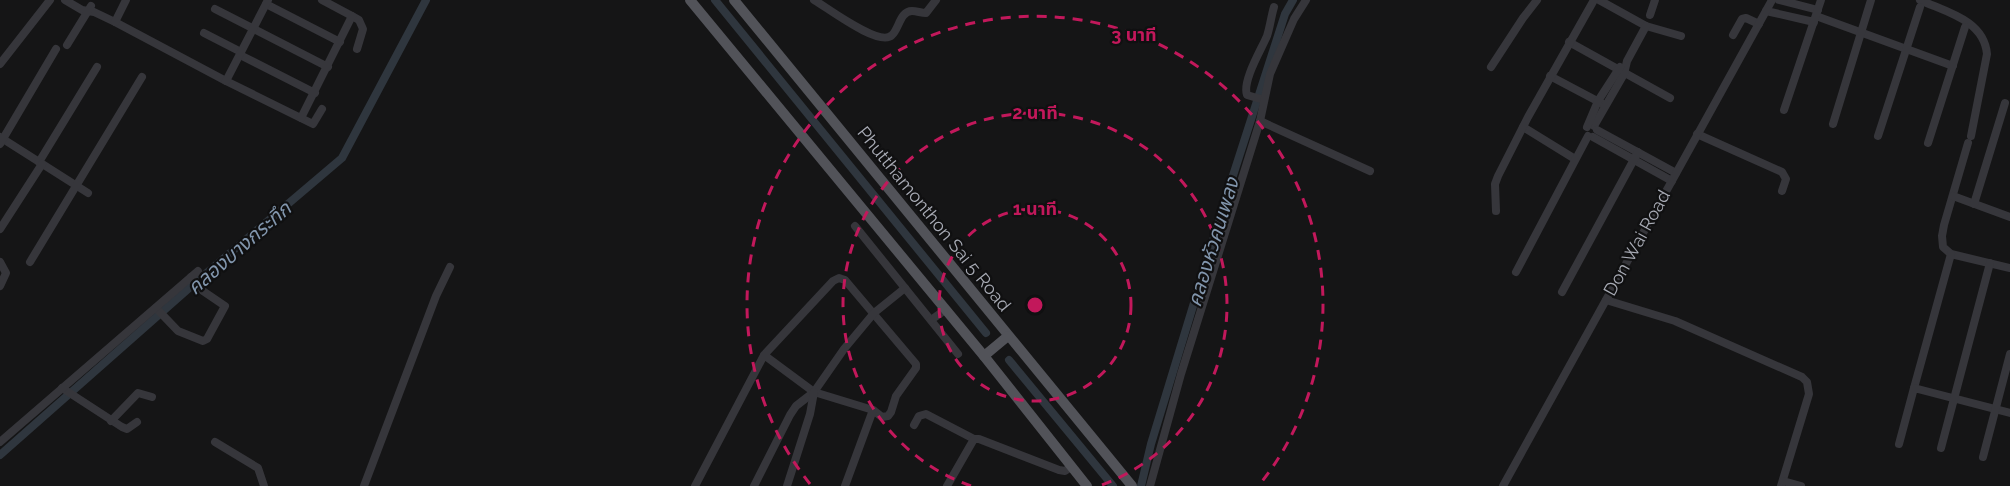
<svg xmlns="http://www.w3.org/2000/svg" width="2010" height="486" viewBox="0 0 2010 486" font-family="Raleway,'Noto Sans Thai',sans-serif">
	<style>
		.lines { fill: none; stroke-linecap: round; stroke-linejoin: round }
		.canal { stroke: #2f363e; stroke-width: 8 }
		.minor { stroke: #36363b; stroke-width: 8 }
		.major { stroke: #525359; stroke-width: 10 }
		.ring { fill: none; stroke: #c2185b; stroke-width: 3; stroke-dasharray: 10 8 }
		.labels { text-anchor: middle; stroke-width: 4.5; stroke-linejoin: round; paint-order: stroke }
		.street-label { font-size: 18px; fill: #a8abb5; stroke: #101011 }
		.water-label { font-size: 20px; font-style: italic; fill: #8296ad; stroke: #101011 }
		.centre { fill: #c2185b; stroke: #101011; stroke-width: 3 }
		.ring-label { font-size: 18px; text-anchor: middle; font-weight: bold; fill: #c2185b; stroke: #101011; stroke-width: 4.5; stroke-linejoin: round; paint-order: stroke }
	</style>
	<rect width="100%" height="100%" fill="#151516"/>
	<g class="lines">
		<g class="canal">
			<path d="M715,0L986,333"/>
			<path d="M1009,360L1113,486"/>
			<path d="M0,455L196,282L342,158L426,0"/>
			<path d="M1141,486L1151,444L1229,188L1285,14L1293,0"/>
		</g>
		<g class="minor">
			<path d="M65,0L82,10L94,12L115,22L226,81L313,124L322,109"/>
			<path d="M814,0C828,8 880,48 892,35C899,29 900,11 912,11C917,11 921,13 926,13L936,0"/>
			<path d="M1599,0L1646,26L1681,36"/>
			<path d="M1779,0L1818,10"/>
			<path d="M1920,0C1946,12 1984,20 1987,54L1971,136"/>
			<path d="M266,4L340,42"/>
			<path d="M215,9L328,67"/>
			<path d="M1766,11L1814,22"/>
			<path d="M1650,15L1655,0"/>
			<path d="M352,16L359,20L363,29L357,49"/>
			<path d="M1816,16L1953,66"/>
			<path d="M115,22L126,0"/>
			<path d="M204,33L241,52"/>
			<path d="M1733,35L1742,19L1746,18L1759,24"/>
			<path d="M1569,42L1670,98"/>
			<path d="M67,45L91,6"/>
			<path d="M240,55L315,93"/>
			<path d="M0,64L50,0"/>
			<path d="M1491,67L1523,18L1537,0"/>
			<path d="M1550,76L1603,104"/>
			<path d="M226,81L268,0"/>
			<path d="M1264,100L1247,95C1242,81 1261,50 1267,36C1270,27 1271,17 1274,7"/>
			<path d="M1784,110L1821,0"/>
			<path d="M301,118L352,16L322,0"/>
			<path d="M1260,121L1370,171"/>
			<path d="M1833,124L1871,0"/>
			<path d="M1594,126L1624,74L1627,61L1646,26"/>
			<path d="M1523,127L1575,159"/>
			<path d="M1587,127L1598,101L1620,67"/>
			<path d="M1597,130L1676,173"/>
			<path d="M1697,134L1782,172L1786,179L1782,191"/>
			<path d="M1878,136L1920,7"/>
			<path d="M0,137L88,193"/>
			<path d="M1593,137L1672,181"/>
			<path d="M1928,143L1965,27"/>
			<path d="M1968,143L1944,225L1942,236L1943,247L1951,254L2010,268"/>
			<path d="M0,144L56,49"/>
			<path d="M39,162L97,67"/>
			<path d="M1953,196L2010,217"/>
			<path d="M1974,204L2005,103"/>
			<path d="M1496,211L1495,184L1498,176L1528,117L1594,0"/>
			<path d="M855,226L958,354"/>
			<path d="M0,229L42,164"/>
			<path d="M0,262L6,273L0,286"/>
			<path d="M30,262L142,77"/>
			<path d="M1516,272L1588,136"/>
			<path d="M1562,292L1638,152"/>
			<path d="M1606,300L1675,321L1802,377L1807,382L1809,394L1781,486"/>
			<path d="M156,308L178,331L203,341L207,339L225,306L200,289L191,277"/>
			<path d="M931,320L945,310"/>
			<path d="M62,388L122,427L127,429L137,422"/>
			<path d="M1914,388L1951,254"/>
			<path d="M111,421L138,393L152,397"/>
			<path d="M914,425L919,416L926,414L974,439"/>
			<path d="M0,442L198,271"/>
			<path d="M215,442L258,468L264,486"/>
			<path d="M1899,444L1914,388L2010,413"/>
			<path d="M1941,448L1990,263"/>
			<path d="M1983,457L2010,354"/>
			<path d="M1783,481L1801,486"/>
			<path d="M364,486L436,296L450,267"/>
			<path d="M695,486L764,355L833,281L839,278L845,280L916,364V368L896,396L891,412L888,416L882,417L873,410L814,392L764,355"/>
			<path d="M754,486L790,415L796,406L814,392L844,349L874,313L905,288"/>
			<path d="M787,486L810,414L814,392"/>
			<path d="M845,486L873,410"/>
			<path d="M947,486L974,439H979L1059,470L1065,471L1071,467"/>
			<path d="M1150,486L1181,374L1260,121L1270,74L1294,19L1306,0"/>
			<path d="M1503,486L1772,0"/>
		</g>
		<g class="major">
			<path d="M690,0L984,356L1087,486"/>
			<path d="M734,0L1132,486"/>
			<path d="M984,356L1008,336"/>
		</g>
	</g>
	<g class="ring">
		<circle cx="1035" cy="305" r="96"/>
		<path d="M971 486A192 192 0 1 1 1099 486"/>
		<path d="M810 484A288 288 0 1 1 1260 484"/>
	</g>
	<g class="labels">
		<g class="street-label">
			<text transform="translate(934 219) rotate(51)" y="6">Phutthamonthon Sai 5 Road</text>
			<text transform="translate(1637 243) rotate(-61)" y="6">Don Wai Road</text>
		</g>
		<g class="water-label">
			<text transform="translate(1213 242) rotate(-73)" y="7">คลองหัวคนเพลง</text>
			<text transform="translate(239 248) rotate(-41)" y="7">คลองบางกระทึก</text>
		</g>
	</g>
	<circle cx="1035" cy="305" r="9" class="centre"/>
	<g class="ring-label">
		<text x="1134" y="41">3 นาที</text>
		<text x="1035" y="119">2 นาที</text>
		<text x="1035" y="215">1 นาที</text>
	</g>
</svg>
